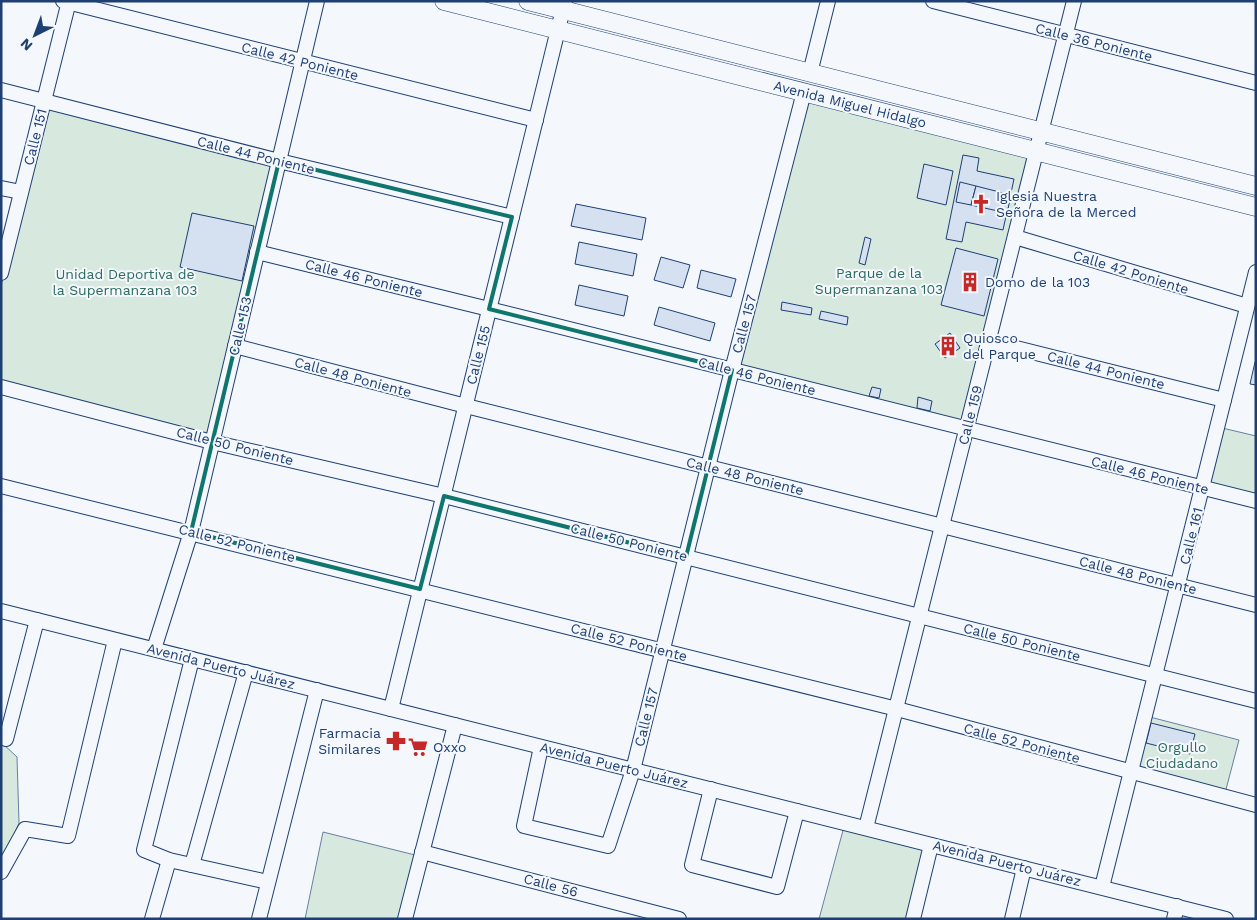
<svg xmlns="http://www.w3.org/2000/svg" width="1257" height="920" viewBox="0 0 1257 920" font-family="'Work Sans',sans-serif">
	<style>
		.green { fill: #d7e8df; stroke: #687fa3 }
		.building { fill: #d5e0f0; stroke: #1d3f73 }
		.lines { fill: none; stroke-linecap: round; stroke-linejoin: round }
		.minor-casing { stroke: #1d3f73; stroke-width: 16 }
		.major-casing { stroke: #1d3f73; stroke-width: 19 }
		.minor { stroke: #f4f7fb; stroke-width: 14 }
		.major { stroke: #f4f7fb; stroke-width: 18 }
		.marked { fill: none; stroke: #0f766e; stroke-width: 4; stroke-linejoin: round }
		.labels { text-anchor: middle; stroke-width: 4; stroke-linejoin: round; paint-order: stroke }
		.street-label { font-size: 14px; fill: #1d3f73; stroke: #f4f7fb }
		.poi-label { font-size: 14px; fill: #1d3f73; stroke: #f4f7fb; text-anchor: start }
		.park-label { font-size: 14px; fill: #2c6c60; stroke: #f4f7fb }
	</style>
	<rect width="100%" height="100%" fill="#f4f7fb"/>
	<g class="green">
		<path d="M804,93L1036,151L966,428L733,369Z"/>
		<path d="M46,103L276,163L210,438L1,385V286Z"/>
		<path d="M1218,427L1256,436V501L1203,488Z"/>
		<path d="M1146,716L1239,740L1224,797L1130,772Z"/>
		<path d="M1,742L17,757L19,823L1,866Z"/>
		<path d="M845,823L931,845L913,919H819Z"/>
		<path d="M323,832L415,855L399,919H305Z"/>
	</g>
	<g class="building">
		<path d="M963,155L979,158L977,171L1014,179L1003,230L966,222L962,242L946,239Z"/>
		<path d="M924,164L953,171L946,205L917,198Z"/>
		<path d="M960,182L976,186L971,205L956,202Z"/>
		<path d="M976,186L1011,195L1007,213L971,205Z"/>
		<path d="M576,204L646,218L642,240L571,226Z"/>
		<path d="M192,213L254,226L242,281L180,267Z"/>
		<path d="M865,237L871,239L865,265L859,263Z"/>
		<path d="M579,242L637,254L633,276L575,264Z"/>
		<path d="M956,248L998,259L984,316L941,305Z"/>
		<path d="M661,257L690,265L683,288L654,280Z"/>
		<path d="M701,270L736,279L731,297L697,288Z"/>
		<path d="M579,285L628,296L624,316L575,305Z"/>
		<path d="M782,302L812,308L811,315L781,310Z"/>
		<path d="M659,307L715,323L710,341L654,325Z"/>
		<path d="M821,311L848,317L847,325L819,319Z"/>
		<path d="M950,333L960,348L945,358L935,344Z"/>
		<path d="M1255,362L1256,363V385L1250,384Z"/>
		<path d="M872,387L881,389L879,398L869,396Z"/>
		<path d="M918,397L932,401L930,411L917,408Z"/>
		<path d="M1151,723L1195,734L1190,754L1146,743Z"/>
	</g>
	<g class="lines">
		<defs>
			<g id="minor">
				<path d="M63,1L536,120"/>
				<path d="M933,1L1256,83"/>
				<path d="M810,73L828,1"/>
				<path d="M1,90L279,161L512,217"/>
				<path d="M1,188L21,192"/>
				<path d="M1015,237L1247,306"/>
				<path d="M257,252L489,309L1256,501"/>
				<path d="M1,273L69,1"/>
				<path d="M988,341L1224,400"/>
				<path d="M235,346L466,406L1256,605"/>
				<path d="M1,387L212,442L444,496L1256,701"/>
				<path d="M1,486L897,709L1256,805"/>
				<path d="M1,611L1226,919"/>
				<path d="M154,649L191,532L317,1"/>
				<path d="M192,659L144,850L169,860L268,882"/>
				<path d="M391,709L565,1"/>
				<path d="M6,739L37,620"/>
				<path d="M541,747L524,826L608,846L633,770L732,370L804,92"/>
				<path d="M711,789L692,865L777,887L797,811"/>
				<path d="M866,828L1074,1"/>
				<path d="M422,852L679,919"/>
				<path d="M192,865L246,672"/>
				<path d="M1,872L25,829L68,836L115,640"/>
				<path d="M1102,887L1256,272"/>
				<path d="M152,919L169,860"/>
				<path d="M259,919L317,690"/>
				<path d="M405,919L455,725"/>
				<path d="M913,919L931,845"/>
				<path d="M1012,919L1024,868"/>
				<path d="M1174,919L1177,906"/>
			</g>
			<g id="major">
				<path d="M444,1L1256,207"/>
				<path d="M528,1L1256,186"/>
			</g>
		</defs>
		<use href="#minor" class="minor-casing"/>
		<use href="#major" class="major-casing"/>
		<use href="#minor" class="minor"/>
		<use href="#major" class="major"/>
	</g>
	<path class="marked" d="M279,161L512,217L489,309L732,370L686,557L444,496L420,589L191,532Z"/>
	<defs>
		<symbol id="church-bare" viewBox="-9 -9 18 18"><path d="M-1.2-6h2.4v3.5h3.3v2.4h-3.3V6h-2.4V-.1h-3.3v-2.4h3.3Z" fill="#c62828" stroke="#f4f7fb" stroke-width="2.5" paint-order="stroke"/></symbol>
		<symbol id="building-bare" viewBox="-9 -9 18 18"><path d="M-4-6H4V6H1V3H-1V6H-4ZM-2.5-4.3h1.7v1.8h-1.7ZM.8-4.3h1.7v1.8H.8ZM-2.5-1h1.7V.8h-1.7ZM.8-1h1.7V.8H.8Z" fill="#c62828" stroke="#f4f7fb" stroke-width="2.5" paint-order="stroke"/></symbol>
		<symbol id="pharmacy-bare" viewBox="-9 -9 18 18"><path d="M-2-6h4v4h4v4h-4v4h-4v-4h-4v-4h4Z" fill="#c62828" stroke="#f4f7fb" stroke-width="2.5" paint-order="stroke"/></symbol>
		<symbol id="supermarket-bare" viewBox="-9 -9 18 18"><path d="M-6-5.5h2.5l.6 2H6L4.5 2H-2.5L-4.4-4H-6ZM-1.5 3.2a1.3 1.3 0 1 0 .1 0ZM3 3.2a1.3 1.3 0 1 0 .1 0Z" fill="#c62828" stroke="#f4f7fb" stroke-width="2.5" paint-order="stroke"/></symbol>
	</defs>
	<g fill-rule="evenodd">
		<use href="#church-bare" x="967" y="190" width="28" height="28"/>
		<use href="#building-bare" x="956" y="268" width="28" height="28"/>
		<use href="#building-bare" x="934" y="332" width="28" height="28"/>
		<use href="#pharmacy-bare" x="382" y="727" width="28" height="28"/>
		<use href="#supermarket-bare" x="404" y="733" width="28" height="28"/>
	</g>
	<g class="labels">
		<g class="street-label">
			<text transform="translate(1094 42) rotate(14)" y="5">Calle 36 Poniente</text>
			<text transform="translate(300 61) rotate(14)" y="5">Calle 42 Poniente</text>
			<text transform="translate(850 104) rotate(14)" y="5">Avenida Miguel Hidalgo</text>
			<text transform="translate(35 137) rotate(-76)" y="5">Calle 151</text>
			<text transform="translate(256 155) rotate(14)" y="5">Calle 44 Poniente</text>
			<text transform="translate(1131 272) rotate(17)" y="5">Calle 42 Poniente</text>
			<text transform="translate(364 278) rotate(14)" y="5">Calle 46 Poniente</text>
			<text transform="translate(744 324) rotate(-75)" y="5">Calle 157</text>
			<text transform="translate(240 326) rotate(-77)" y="5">Calle 153</text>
			<text transform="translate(478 355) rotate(-76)" y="5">Calle 155</text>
			<text transform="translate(1106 370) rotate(14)" y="5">Calle 44 Poniente</text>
			<text transform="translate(757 376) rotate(14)" y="5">Calle 46 Poniente</text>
			<text transform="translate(353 377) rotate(15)" y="5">Calle 48 Poniente</text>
			<text transform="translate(970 415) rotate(-76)" y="5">Calle 159</text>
			<text transform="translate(235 446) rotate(14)" y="5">Calle 50 Poniente</text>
			<text transform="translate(1150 475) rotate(14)" y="5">Calle 46 Poniente</text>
			<text transform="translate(745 476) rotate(14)" y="5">Calle 48 Poniente</text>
			<text transform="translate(1191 536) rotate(-76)" y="5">Calle 161</text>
			<text transform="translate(629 542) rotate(14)" y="5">Calle 50 Poniente</text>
			<text transform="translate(237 543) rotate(14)" y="5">Calle 52 Poniente</text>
			<text transform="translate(1138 575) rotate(14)" y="5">Calle 48 Poniente</text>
			<text transform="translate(629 642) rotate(14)" y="5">Calle 52 Poniente</text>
			<text transform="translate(1022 642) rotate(14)" y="5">Calle 50 Poniente</text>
			<text transform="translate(221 666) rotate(14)" y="5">Avenida Puerto Juárez</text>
			<text transform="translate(646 717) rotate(-76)" y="5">Calle 157</text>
			<text transform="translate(1022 743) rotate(15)" y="5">Calle 52 Poniente</text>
			<text transform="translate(614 765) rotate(14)" y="5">Avenida Puerto Juárez</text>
			<text transform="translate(1007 863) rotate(14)" y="5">Avenida Puerto Juárez</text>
			<text transform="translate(551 885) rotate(15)" y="5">Calle 56</text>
		</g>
		<g class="poi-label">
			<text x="996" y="201">Iglesia Nuestra<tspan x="996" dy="16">Señora de la Merced</tspan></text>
			<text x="985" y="287">Domo de la 103</text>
			<text x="963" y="343">Quiosco<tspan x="963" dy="16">del Parque</tspan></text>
			<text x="381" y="738" text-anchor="end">Farmacia<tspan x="381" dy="16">Similares</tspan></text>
			<text x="433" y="752">Oxxo</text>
		</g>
		<g class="park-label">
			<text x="879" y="278">Parque de la<tspan x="879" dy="16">Supermanzana 103</tspan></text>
			<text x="125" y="279">Unidad Deportiva de<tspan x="125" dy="16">la Supermanzana 103</tspan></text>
			<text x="1182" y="752">Orgullo<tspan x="1182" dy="16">Ciudadano</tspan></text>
		</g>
	</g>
	<rect width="1257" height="920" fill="none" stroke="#1d3f73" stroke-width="5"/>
	<g transform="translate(35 35) rotate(222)" stroke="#f4f7fb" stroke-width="4" paint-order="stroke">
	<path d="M0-4L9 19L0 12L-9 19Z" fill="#1d3f73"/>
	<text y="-8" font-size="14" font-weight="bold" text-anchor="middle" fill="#1d3f73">N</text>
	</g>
</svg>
